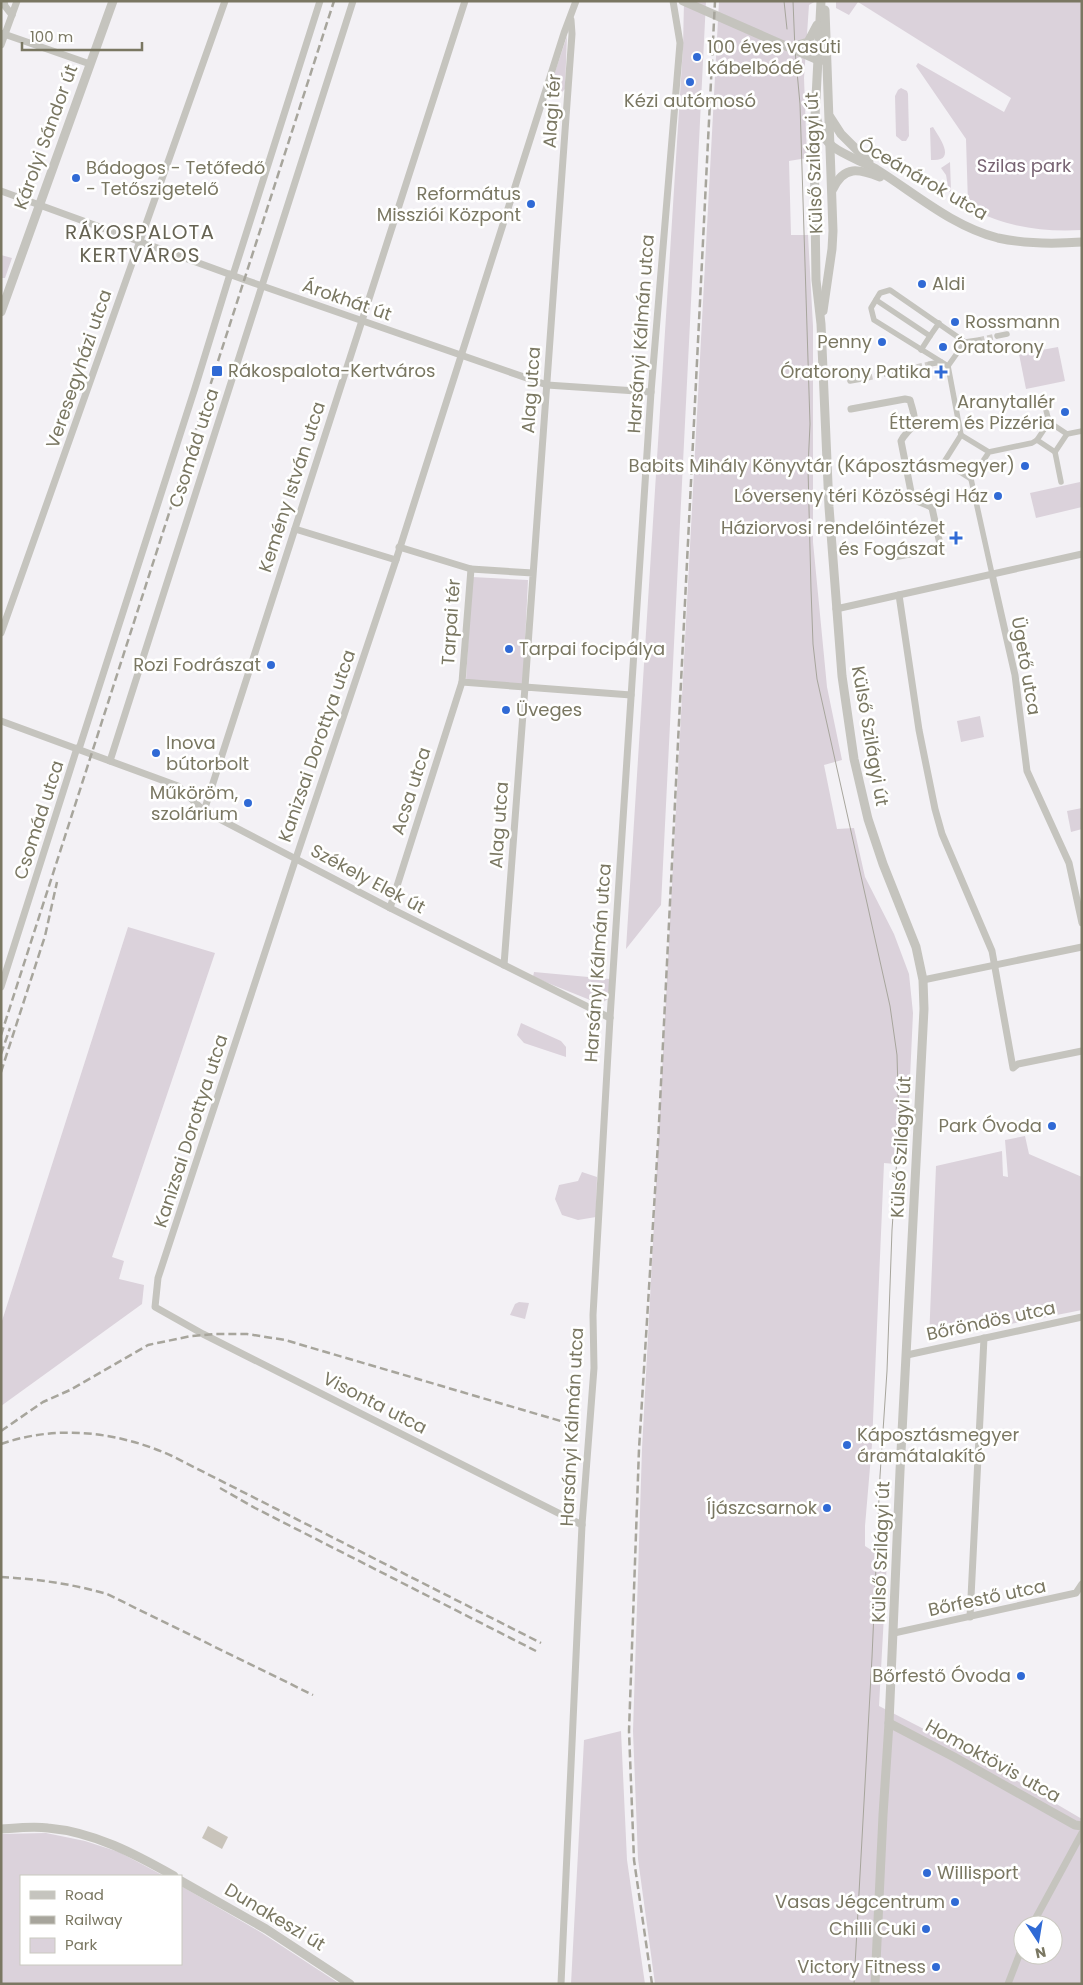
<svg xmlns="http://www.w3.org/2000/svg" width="1083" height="1985" viewBox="0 0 1083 1985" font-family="Poppins,sans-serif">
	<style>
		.green { fill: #dbd2db; fill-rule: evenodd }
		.water { fill: #c9c4bb }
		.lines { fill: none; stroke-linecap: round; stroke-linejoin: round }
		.pedestrian-tunnel { stroke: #cfccc9; stroke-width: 5.5; stroke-dasharray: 5.5 3; stroke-linecap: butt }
		.pedestrian { stroke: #c5c4be; stroke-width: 5.5 }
		.minor { stroke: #c5c4be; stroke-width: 7 }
		.tertiary { stroke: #c5c4be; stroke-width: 9 }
		.tram { stroke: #a7a59c; stroke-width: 1 }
		.rail { stroke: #a7a59c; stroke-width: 2.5; stroke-dasharray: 8 4; stroke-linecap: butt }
		.poi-dot { fill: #306ad5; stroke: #fff; stroke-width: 2 }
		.labels { text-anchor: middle; stroke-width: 5; stroke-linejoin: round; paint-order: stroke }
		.poi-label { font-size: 18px; fill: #7a7762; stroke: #fff; text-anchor: end }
		.street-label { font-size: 18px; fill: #7a7762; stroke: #fff }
		.park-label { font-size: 18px; fill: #786473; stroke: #fff }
		.quarter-label { font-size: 20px; letter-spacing: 1px; fill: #666353; stroke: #fff }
	</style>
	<rect width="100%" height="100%" fill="#f3f1f5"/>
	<g class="green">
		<path d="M684,1H706L661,905L626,949L683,47Z"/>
		<path d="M719,1H816L809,5L804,78L807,158L789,161L791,235H808L813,326V542L827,687L842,760L824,765L837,829L854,828L865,877L894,934L909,974L913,1013L906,1165L884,1163L872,1444L865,1526V1546L887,1560L879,1706L959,1747L1082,1819V1984H655L638,1859L633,1731L642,1449ZM1023,1925H1053V1955H1023Z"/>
		<path d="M836,1H1082V230C1040,232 1008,227 971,209L968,204L966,139L916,66L918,63L1004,112L1011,98L858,2L849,15L836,8Z"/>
		<path d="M567,36L565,89L561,93H554L550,87Z"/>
		<path d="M901,88L907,91L908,94L909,136L906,141H902L896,136L895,96L898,90Z"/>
		<path d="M933,127C939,137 958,162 931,160L930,128Z"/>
		<path d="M950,162L951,191L949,192L946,175L941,168Z"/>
		<path d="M1,255L12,258L5,278H1Z"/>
		<path d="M1058,347L1065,381L1026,389L1019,354Z"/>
		<path d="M1080,482L1082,507L1036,518L1030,493Z"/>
		<path d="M472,577L528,580L523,684L466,680Z"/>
		<path d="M980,716L984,737L961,742L957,721Z"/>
		<path d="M1082,808V829L1071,832L1067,811Z"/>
		<path d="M128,927L215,953L112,1257L124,1261L119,1279L144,1285L142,1304L1,1406V1324Z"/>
		<path d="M534,972L610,979L608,999L603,1002H595L533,977Z"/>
		<path d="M521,1023L561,1041L566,1047V1057L524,1043L517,1035Z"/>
		<path d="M1025,1136L1029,1154L1082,1177V1310L929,1340L936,1166L1002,1151L1003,1176L1008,1177L1005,1140Z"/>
		<path d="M582,1172L597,1177L596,1217L578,1220L562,1215L555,1199L559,1185L578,1181Z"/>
		<path d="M519,1302L529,1303L525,1319L510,1315L515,1304Z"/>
		<path d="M621,1731L627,1860L645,1984H571L584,1740Z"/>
		<path d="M46,1833L85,1841L119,1852L164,1876H21V1964H181V1886L262,1933L340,1984H1V1834Z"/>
	</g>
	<path class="water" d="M208,1826L228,1837L222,1849L202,1838Z"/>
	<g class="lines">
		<g class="pedestrian-tunnel">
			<path d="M979,340L997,336"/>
			<path d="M867,378L930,364"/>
		</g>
		<g class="pedestrian">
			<path d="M890,290L965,342L948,366L874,320L871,308L880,293Z"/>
			<path d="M876,300L930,336L939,323"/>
			<path d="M997,336L1007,334"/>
			<path d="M965,342L979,340"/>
			<path d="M921,350L930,336"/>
			<path d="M930,364L941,362"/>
			<path d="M948,366L961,435"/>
			<path d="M850,381L867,378"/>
			<path d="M1043,398L1049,422"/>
			<path d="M1049,422L1067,434L1055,452L1037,440Z"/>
			<path d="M1067,434L1082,431"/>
			<path d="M989,452L971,479L944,462L961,435L989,452L1032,443L1037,440"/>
			<path d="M1055,452L1061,482"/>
			<path d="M971,479L992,574"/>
		</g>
		<g class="minor">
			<path d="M4,1L5,6L12,15"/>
			<path d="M576,1L564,33L396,560L296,858L158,1278L155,1307L203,1334L582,1525"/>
			<path d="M1,33L90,64"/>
			<path d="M1,45L17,1"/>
			<path d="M1,191L248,281L547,385L651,392"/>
			<path d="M233,275L320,1"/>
			<path d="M851,409L905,399L910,400C912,409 918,421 911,428C907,433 904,435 901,441L912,497C918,504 925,502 932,508L940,544L936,549L894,557"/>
			<path d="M295,529L396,560"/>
			<path d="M399,547L471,569"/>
			<path d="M533,573L471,569L462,682L525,687L572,34L571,20"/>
			<path d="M992,574L1015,675L1027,771L1069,863L1082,923"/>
			<path d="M899,595L919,730L935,809L942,834L992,951L1013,1068L1018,1064L1082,1051"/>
			<path d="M836,609L1082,554"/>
			<path d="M1,633L225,1"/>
			<path d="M1,721L178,786L204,811L390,908L610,1018"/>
			<path d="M79,749L195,388L230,274"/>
			<path d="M110,761L353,1"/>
			<path d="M204,811L465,1"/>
			<path d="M390,908L462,682"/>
			<path d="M504,965L525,687L631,695"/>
			<path d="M923,980L1082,947"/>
			<path d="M1,987L77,748"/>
			<path d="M907,1355L1082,1317"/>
			<path d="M970,1617L984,1338"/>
			<path d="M894,1633L1076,1593L1082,1584"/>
			<path d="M1032,1925L1082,1833"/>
			<path d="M561,1984L582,1525L594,1368L593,1315L610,1018L651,392L680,43L673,1"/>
			<path d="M1008,1984L1023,1945"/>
		</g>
		<g class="tertiary">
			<path d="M683,1L820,61"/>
			<path d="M821,1L814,136L816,280L821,324L829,507L842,676L854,759L868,819L883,864L916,947L923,980L924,1009L900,1471L889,1723L883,1815L875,1984"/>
			<path d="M792,47L808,42L817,25"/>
			<path d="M830,117L841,134L869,162"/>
			<path d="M817,120C820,131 824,139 832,146C845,156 862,161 876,169C916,194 952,226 998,238C1025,244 1054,244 1082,242"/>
			<path d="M833,189C844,165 859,169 880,177"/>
			<path d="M823,311L832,249L833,231L825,10"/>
			<path d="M1,312L113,1"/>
			<path d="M889,1723L954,1757L1075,1825L1082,1826"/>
			<path d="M1,1829C16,1828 33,1826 48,1828C94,1832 135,1854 174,1876"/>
			<path d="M181,1881L266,1929L350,1984"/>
		</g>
		<g class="tram">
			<path d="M784,1L787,29"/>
			<path d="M793,1L795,50L800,104L810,424L808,468L811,589L813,644L817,679L890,1006L897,1055L899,1128L892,1230L887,1371L880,1476L872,1657L854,1984"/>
		</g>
		<g class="rail">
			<path d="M1,1035L334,1"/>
			<path d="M1,1054L10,1028"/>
			<path d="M1,1072L45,936L57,882"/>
			<path d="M1,1431L43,1402L70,1390L148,1345L191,1336L216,1334H247L285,1340L564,1422"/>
			<path d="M1,1444C58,1424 119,1432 172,1456L541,1643"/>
			<path d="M220,1488L255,1508L536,1651"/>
			<path d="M1,1577C37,1579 73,1584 107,1594L313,1695"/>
			<path d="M652,1984L634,1860L629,1731L639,1449L658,1143L715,1"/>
		</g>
	</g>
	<g class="poi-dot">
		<circle cx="697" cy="57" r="5"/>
		<circle cx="690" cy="82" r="5"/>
		<circle cx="76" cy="178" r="5"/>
		<circle cx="531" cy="204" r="5"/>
		<circle cx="922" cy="284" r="5"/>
		<circle cx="955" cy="322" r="5"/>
		<circle cx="882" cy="342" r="5"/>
		<circle cx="943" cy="347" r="5"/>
		<rect x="211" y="365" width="12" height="12" rx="2.5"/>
		<path d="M938.5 364.5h5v5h5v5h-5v5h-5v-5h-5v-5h5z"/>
		<circle cx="1065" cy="412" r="5"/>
		<circle cx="1025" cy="466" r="5"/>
		<circle cx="998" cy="496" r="5"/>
		<path d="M953.5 530.5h5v5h5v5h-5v5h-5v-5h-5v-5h5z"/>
		<circle cx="509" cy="649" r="5"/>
		<circle cx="271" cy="665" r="5"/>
		<circle cx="506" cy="710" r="5"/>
		<circle cx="156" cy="753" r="5"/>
		<circle cx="248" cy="803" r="5"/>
		<circle cx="1052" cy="1126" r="5"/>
		<circle cx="847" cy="1445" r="5"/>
		<circle cx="827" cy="1508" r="5"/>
		<circle cx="1021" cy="1676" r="5"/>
		<circle cx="927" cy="1873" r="5"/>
		<circle cx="955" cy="1902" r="5"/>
		<circle cx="926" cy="1929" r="5"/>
		<circle cx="936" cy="1967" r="5"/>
	</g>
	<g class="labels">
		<g class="poi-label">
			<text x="707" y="53" text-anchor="start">100 éves vasúti<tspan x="707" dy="21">kábelbódé</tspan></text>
			<text x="690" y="107" text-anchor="middle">Kézi autómosó</text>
			<text x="86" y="174" text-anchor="start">Bádogos - Tetőfedő<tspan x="86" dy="21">- Tetőszigetelő</tspan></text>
			<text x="521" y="200">Református<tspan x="521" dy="21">Missziói Központ</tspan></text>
			<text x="932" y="290" text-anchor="start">Aldi</text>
			<text x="965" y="328" text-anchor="start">Rossmann</text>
			<text x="872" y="348">Penny</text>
			<text x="953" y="353" text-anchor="start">Óratorony</text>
			<text x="228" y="377" text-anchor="start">Rákospalota-Kertváros</text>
			<text x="931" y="378">Óratorony Patika</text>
			<text x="1055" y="408">Aranytallér<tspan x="1055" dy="21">Étterem és Pizzéria</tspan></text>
			<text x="1015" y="472">Babits Mihály Könyvtár (Káposztásmegyer)</text>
			<text x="988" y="502">Lóverseny téri Közösségi Ház</text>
			<text x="945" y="534">Háziorvosi rendelőintézet<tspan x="945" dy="21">és Fogászat</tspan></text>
			<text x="519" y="655" text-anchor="start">Tarpai focipálya</text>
			<text x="261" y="671">Rozi Fodrászat</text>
			<text x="516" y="716" text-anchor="start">Üveges</text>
			<text x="166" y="749" text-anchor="start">Inova<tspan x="166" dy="21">bútorbolt</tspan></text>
			<text x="238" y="799">Műköröm,<tspan x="238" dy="21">szolárium</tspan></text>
			<text x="1042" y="1132">Park Óvoda</text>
			<text x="857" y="1441" text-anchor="start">Káposztásmegyer<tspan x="857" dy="21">áramátalakító</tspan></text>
			<text x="817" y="1514">Íjászcsarnok</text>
			<text x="1011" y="1682">Bőrfestő Óvoda</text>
			<text x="937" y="1879" text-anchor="start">Willisport</text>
			<text x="945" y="1908">Vasas Jégcentrum</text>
			<text x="916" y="1935">Chilli Cuki</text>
			<text x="926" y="1973">Victory Fitness</text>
		</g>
		<g class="street-label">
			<text transform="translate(552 111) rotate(-86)" y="6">Alagi tér</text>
			<text transform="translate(46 137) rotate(-70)" y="6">Károlyi Sándor út</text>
			<text transform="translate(814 163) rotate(-92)" y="6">Külső Szilágyi út</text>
			<text transform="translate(923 179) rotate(30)" y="6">Óceánárok utca</text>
			<text transform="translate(347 300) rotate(19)" y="6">Árokhát út</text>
			<text transform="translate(641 334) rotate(-86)" y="6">Harsányi Kálmán utca</text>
			<text transform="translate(79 369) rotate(-71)" y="6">Veresegyházi utca</text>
			<text transform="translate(531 390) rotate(-86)" y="6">Alag utca</text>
			<text transform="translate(194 448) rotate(-72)" y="6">Csomád utca</text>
			<text transform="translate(292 487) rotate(-72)" y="6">Kemény István utca</text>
			<text transform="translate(451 622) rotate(-86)" y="6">Tarpai tér</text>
			<text transform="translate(1026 666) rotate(80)" y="6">Ügető utca</text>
			<text transform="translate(870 736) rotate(80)" y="6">Külső Szilágyi út</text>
			<text transform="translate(317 746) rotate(-71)" y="6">Kanizsai Dorottya utca</text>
			<text transform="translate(411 791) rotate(-72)" y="6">Acsa utca</text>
			<text transform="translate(39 820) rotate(-72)" y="6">Csomád utca</text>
			<text transform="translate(499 825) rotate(-86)" y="6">Alag utca</text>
			<text transform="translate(368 879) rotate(28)" y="6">Székely Elek út</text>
			<text transform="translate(598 963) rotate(-86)" y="6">Harsányi Kálmán utca</text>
			<text transform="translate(191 1131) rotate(-72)" y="6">Kanizsai Dorottya utca</text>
			<text transform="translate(901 1147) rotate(-87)" y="6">Külső Szilágyi út</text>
			<text transform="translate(991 1321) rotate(-12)" y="6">Bőröndös utca</text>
			<text transform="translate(375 1403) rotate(27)" y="6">Visonta utca</text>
			<text transform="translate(572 1427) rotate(-87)" y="6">Harsányi Kálmán utca</text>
			<text transform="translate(881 1552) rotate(-88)" y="6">Külső Szilágyi út</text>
			<text transform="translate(987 1598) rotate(-12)" y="6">Bőrfestő utca</text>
			<text transform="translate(993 1761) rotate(29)" y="6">Homoktövis utca</text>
			<text transform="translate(275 1917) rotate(31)" y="6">Dunakeszi út</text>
		</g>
		<g class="park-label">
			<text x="1024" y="172">Szilas park</text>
		</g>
		<g class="quarter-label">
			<text x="140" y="239">RÁKOSPALOTA<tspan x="140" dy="23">KERTVÁROS</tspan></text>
		</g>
	</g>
	<rect width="1083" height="1985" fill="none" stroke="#7a7762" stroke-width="5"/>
	<rect x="20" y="1875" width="162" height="90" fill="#ffffff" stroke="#cac9c0"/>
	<rect x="30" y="1891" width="25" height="8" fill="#c5c4be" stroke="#cac9c0"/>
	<text x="65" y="1900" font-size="15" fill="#7a7762">Road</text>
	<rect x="30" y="1916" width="25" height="8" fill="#a7a59c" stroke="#cac9c0"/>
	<text x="65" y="1925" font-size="15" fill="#7a7762">Railway</text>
	<rect x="30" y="1938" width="25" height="15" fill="#dbd2db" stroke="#cac9c0"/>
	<text x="65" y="1950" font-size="15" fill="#7a7762">Park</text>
	<g transform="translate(1038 1940) rotate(168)"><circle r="24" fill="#ffffff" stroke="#cac9c0"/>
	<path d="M0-4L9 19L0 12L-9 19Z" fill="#306ad5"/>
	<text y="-8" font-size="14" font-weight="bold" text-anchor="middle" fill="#7a7762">N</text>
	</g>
	<path d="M22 42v8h120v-8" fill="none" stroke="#7a7762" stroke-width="2.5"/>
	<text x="30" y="42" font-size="15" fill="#7a7762" stroke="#ffffff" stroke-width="4" paint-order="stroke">100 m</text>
</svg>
